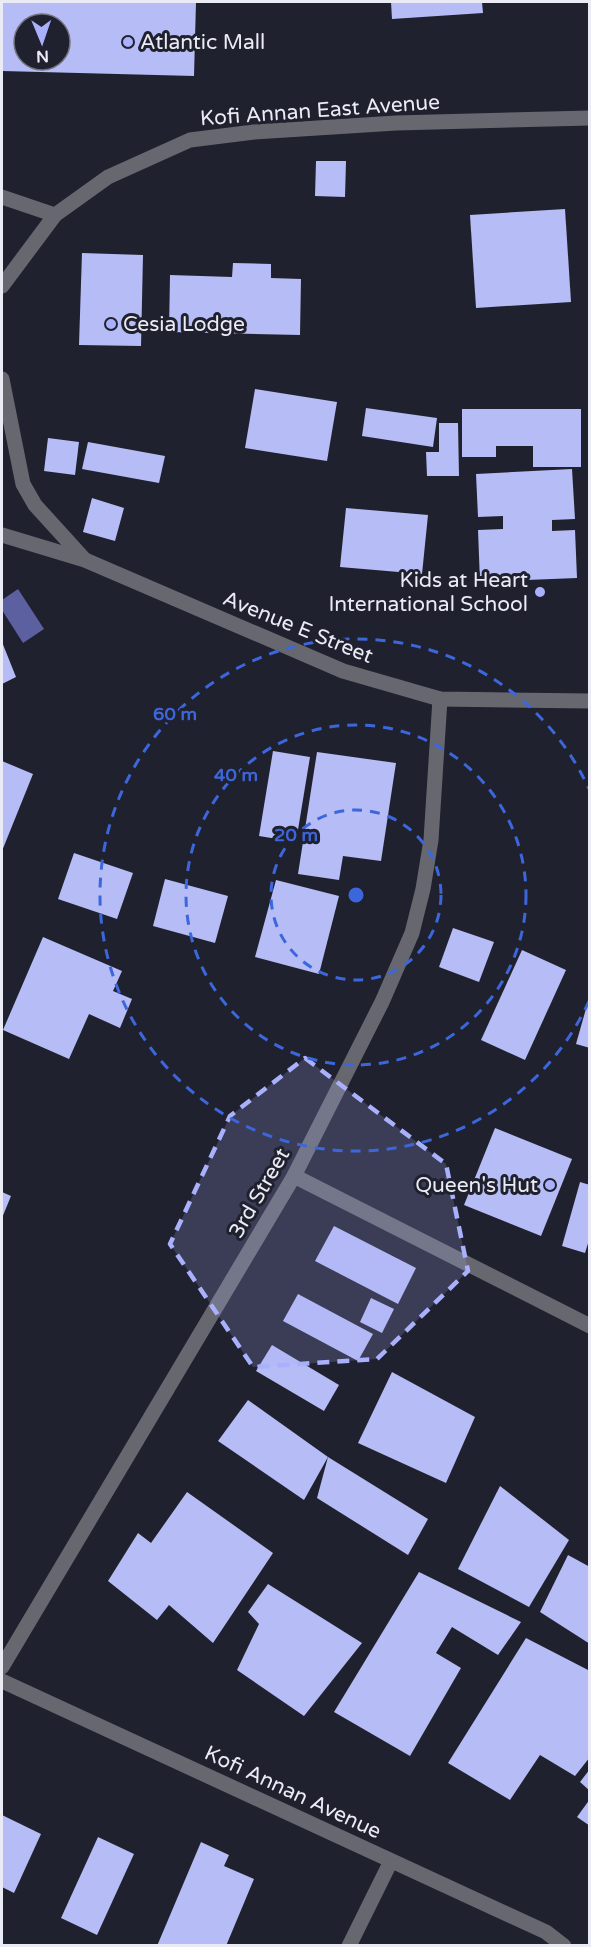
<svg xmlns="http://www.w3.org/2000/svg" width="591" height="1947" viewBox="0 0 591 1947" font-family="'Varela Round',sans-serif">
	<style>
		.water { fill: #5c60a0 }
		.building { fill: #b6bcf5; fill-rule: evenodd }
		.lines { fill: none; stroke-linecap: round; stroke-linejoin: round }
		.minor { stroke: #67686f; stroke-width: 15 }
		.marked { fill: #a9b0fc; fill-opacity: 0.2; stroke: #a9b0fc; stroke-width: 4.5; stroke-dasharray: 12 8; stroke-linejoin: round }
		.ring { fill: none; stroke: #3c66dc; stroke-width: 3; stroke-dasharray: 10 8 }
		.poi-dot { fill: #a9b0fc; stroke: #20212e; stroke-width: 2 }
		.labels { text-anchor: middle; stroke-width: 6; stroke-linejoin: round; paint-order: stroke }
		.poi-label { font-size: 21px; fill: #eaebf4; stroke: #20212e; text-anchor: start }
		.street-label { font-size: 21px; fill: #eaebf4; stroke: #20212e }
		.centre { fill: #3c66dc; stroke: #20212e; stroke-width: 3 }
		.ring-label { font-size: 18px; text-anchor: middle; font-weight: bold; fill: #3c66dc; stroke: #20212e; stroke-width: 6; stroke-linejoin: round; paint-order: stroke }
	</style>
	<rect width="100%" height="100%" fill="#20212e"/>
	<path class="water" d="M18,589L44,629L23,643L2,610V600Z"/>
	<g class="building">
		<path d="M2,2H196L194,76L2,71ZM24,24H60V60H24Z"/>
		<path d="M391,2H482L483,13L392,19Z"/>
		<path d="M316,161H346L345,197L315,196Z"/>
		<path d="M565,209L571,302L476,308L470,215Z"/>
		<path d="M82,253L143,255L141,346L79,345Z"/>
		<path d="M233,263L271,264V278L301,279L300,335L169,332L170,275L232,277Z"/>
		<path d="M255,389L337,402L327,461L245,448Z"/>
		<path d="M366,408L437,418L433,447L362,436Z"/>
		<path d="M462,409H581V467H533V446H496V457H462Z"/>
		<path d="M439,423H458L459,476H427L426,452H439Z"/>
		<path d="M48,438L79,442L75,475L44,471Z"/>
		<path d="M88,442L165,456L159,483L82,469Z"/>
		<path d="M572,469L575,519L552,520V531L575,530L577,578L480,582L478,530L503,529V516L478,517L476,474Z"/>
		<path d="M92,498L124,508L115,541L83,532Z"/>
		<path d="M346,508L428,515L422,574L340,567Z"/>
		<path d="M2,642L16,677L2,684Z"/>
		<path d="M273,751L310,757L296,842L259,836Z"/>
		<path d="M317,752L396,763L381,861L343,856L339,880L298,874Z"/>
		<path d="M2,761L33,774L2,851Z"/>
		<path d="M74,853L133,873L117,919L58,899Z"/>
		<path d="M165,879L228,896L215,943L153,926Z"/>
		<path d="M276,880L339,896L319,974L255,957Z"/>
		<path d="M453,928L494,942L479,982L439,967Z"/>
		<path d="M43,937L122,971L113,991L132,999L120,1028L89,1014L69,1059L3,1030Z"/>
		<path d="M522,950L566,970L525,1060L481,1040Z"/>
		<path d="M589,998H590V1048L576,1044Z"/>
		<path d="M495,1128L572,1159L541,1236L464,1205Z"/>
		<path d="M580,1182L590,1185V1237L585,1253L562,1246Z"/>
		<path d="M2,1192L11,1196L2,1218Z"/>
		<path d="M334,1226L416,1268L398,1304L315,1261Z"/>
		<path d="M298,1294L373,1334L358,1361L283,1321Z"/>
		<path d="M371,1298L394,1309L382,1333L360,1322Z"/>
		<path d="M272,1345L339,1385L324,1411L256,1371Z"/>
		<path d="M392,1372L475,1417L446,1483L358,1443Z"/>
		<path d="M248,1400L328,1457L304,1500L218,1441Z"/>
		<path d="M328,1457L428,1519L408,1555L317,1498Z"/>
		<path d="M500,1486L569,1540L529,1607L458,1569Z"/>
		<path d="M187,1492L273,1553L213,1643L169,1605L157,1620L108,1581L138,1533L151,1543Z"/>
		<path d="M568,1555L590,1567V1644L540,1612Z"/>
		<path d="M419,1572L521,1622L498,1655L452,1627L436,1653L461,1668L410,1756L334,1712Z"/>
		<path d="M268,1584L362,1643L304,1716L237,1670L259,1624L248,1612Z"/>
		<path d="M526,1638L590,1671V1757L575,1776L540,1755L510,1800L448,1763Z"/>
		<path d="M590,1769V1791L580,1782Z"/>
		<path d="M590,1799V1826L577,1817Z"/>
		<path d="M2,1815L41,1834L14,1893L2,1887Z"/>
		<path d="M98,1837L134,1854L97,1935L61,1918Z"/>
		<path d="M201,1842L229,1855L224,1866L254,1879L226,1946H157Z"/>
	</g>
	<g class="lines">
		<g class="minor">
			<path d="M2,197L55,215"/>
			<path d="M2,286L55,215L108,177L190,140L254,132L396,123L590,118"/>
			<path d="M2,379L23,484L35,505L85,560"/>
			<path d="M2,535L85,560L343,671L440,699L590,701"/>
			<path d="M294,1176L590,1326"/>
			<path d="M2,1667L294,1176L382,1002L412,933L423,889L431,840L440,699"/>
			<path d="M2,1681L546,1932L564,1946"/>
			<path d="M349,1946L391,1861"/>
		</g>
	</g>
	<path class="marked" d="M305,1058L446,1164L468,1271L377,1359L253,1367L170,1244L230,1116Z"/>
	<g class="ring">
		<circle cx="356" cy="895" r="85"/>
		<circle cx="356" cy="895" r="170"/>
		<path d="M589 1001A256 256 0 1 1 589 789"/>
	</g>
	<g class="poi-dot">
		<circle cx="128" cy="42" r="6"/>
		<circle cx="111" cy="324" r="6"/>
		<circle cx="540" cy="592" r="6"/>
		<circle cx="550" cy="1185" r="6"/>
	</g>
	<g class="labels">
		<g class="poi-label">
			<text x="140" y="49">Atlantic Mall</text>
			<text x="123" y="331">Cesia Lodge</text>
			<text x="528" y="587" text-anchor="end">Kids at Heart<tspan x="528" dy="24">International School</tspan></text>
			<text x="538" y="1192" text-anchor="end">Queen's Hut</text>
		</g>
		<g class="street-label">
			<text transform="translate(320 110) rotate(-4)" y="7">Kofi Annan East Avenue</text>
			<text transform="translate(298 627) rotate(22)" y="7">Avenue E Street</text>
			<text transform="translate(259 1193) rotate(-60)" y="7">3rd Street</text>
			<text transform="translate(293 1792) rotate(25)" y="7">Kofi Annan Avenue</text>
		</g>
	</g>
	<circle cx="356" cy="895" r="9" class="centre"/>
	<g class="ring-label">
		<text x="175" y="720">60 m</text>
		<text x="236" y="781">40 m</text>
		<text x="296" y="841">20 m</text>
	</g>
	<rect width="591" height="1947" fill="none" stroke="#eaebf4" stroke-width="6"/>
	<g transform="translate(42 42) rotate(178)"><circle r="28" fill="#20212e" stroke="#71727d" stroke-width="1.5"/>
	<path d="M0-4.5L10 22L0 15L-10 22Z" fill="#a9b0fc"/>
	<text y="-9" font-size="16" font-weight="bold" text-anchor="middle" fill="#eaebf4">N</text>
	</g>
</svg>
